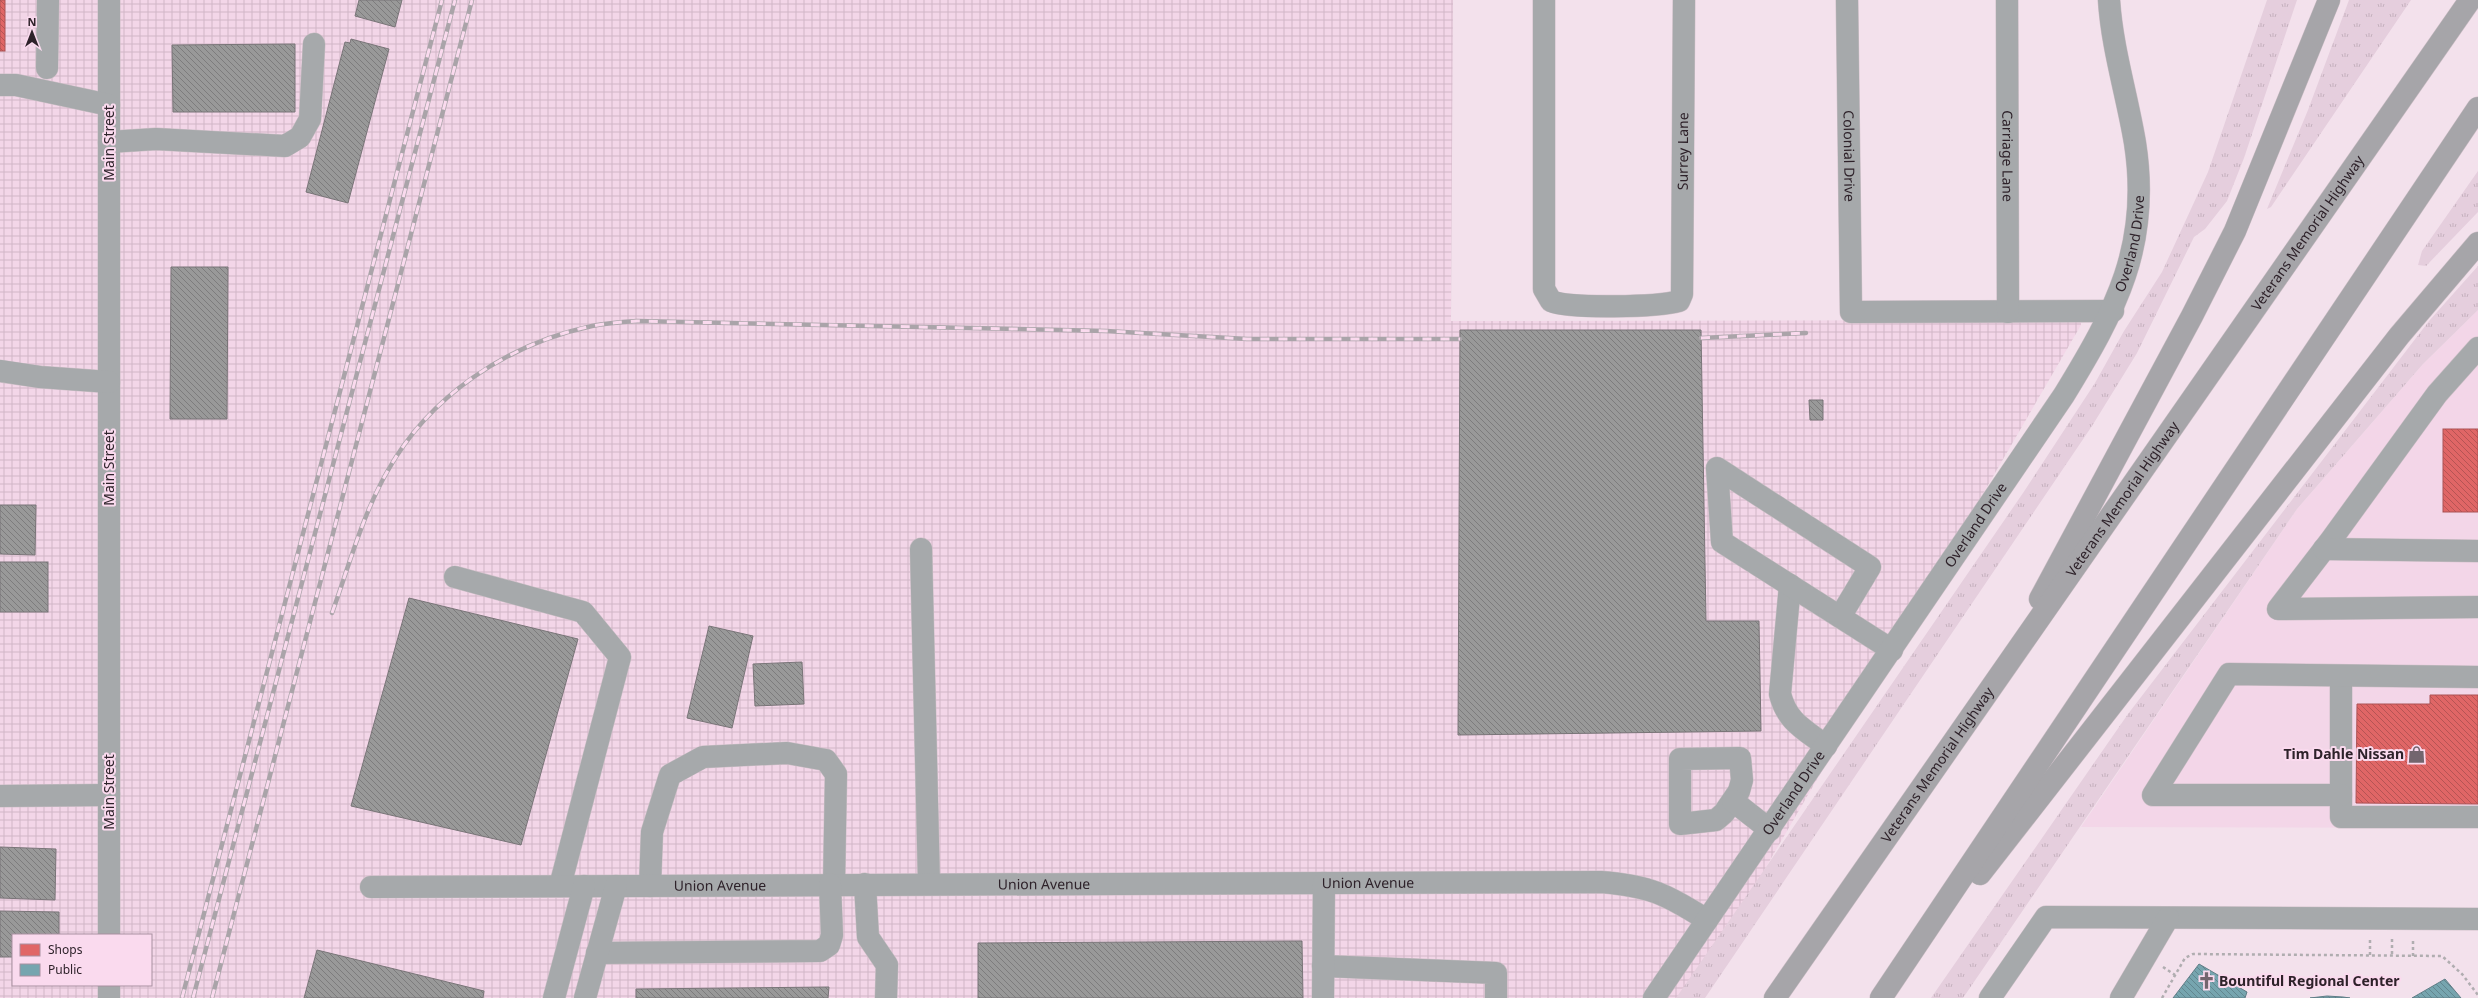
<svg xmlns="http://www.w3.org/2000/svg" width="2478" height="998" viewBox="0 0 2478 998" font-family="'Noto Sans',sans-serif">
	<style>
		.built { fill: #f3d6e8 }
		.industrial { fill: url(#industrial-grid); fill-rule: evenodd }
		.grass { fill: url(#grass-tufts) }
		.shops { fill: url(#shops-back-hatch); stroke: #ab5254 }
		.public { fill: url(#public-back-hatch); stroke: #607e87 }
		.industry { fill: url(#industry-back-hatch); stroke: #797578 }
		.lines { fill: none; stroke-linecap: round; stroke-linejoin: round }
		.minor-casing { stroke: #cec0c8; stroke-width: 23 }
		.highway-casing { stroke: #cec0c8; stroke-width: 23 }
		.path { stroke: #b0adb0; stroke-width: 2.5; stroke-dasharray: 3 3; stroke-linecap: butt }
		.minor { stroke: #a6a9ab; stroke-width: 22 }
		.highway { stroke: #a6a5a9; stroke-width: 22 }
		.rail-casing { stroke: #aaa4a9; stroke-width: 4.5 }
		.rail { stroke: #fadaee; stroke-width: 3; stroke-dasharray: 9; stroke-linecap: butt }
		.labels { text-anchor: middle; stroke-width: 4; stroke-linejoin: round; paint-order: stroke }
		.street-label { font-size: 14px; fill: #2e222a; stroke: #fadaee }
		.poi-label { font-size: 14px; font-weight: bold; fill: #2e222a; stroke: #fadaee; text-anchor: end }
	</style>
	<defs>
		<pattern id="industrial-grid" width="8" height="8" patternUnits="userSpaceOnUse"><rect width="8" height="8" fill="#f3d6e8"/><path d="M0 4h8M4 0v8" fill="none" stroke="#d1b7c7"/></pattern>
		<pattern id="grass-tufts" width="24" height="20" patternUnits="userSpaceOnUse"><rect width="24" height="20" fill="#e5cedd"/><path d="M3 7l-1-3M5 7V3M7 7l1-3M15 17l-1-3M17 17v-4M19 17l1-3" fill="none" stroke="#c5b1be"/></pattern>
		<pattern id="shops-back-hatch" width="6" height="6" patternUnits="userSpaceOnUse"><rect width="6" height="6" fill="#e06666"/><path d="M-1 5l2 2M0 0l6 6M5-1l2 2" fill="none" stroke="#b65454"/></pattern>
		<pattern id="public-back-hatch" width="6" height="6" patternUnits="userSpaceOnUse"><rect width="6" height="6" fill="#76a5af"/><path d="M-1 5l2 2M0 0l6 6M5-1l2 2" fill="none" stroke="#61868f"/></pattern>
		<pattern id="industry-back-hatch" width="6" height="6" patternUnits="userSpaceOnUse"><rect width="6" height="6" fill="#999"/><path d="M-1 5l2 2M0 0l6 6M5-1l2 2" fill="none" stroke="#7d7c7d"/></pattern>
	</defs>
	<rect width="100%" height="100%" fill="#f3e1ec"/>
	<path class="built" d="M2478,310V828L2081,827L2297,509L2423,364Z"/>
	<path class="industrial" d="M0,0H1453L1451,321L2081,320V325L1690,998H0ZM13,935H151V985H13Z"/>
	<g class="grass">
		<path d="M2267,0H2297L2244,158L2227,201L2205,229L2194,237L2137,353L2092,426L1705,998H1676L2023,493L2095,383L2124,331L2162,272L2208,172Z"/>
		<path d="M2349,0H2411L2271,207L2267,209L2308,110Z"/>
		<path d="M2478,171V212L2426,266L2418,265L2422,251Z"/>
		<path d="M2478,266V310L2423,364L2297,509L1963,998H1931L2128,714L2429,321Z"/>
	</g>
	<g class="shops">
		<rect x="0" y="0" width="5" height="51"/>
		<rect x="2443" y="429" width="35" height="83"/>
		<path d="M2430,695H2478V804L2356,803L2357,704H2430Z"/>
	</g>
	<g class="public">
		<path d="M2199,964L2247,992L2245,998H2173Z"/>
		<path d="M2445,979L2461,998H2412Z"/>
		<path d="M2327,996L2343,997L2350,998H2310Z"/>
	</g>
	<g class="industry">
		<path d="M359,0H402L395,27L355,16Z"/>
		<path d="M351,39L389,49L348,203L306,192L345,42L350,43Z"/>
		<path d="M295,44V112H173L172,45Z"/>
		<path d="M171,267H228L227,419H170Z"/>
		<path d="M1460,330H1701L1706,621H1759L1761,731L1458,735Z"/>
		<path d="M1809,400H1823V420H1810Z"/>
		<path d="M0,505H36L35,555L0,554Z"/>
		<rect x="0" y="562" width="48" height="50"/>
		<path d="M409,598L578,639L521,845L351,806Z"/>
		<path d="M709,626L753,636L732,728L687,718Z"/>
		<path d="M802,662L804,704L755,706L753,664Z"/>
		<path d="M0,847L56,849L55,900L0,898Z"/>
		<path d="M0,911L59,912V935H13V957H0Z"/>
		<path d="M1302,941L1303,998H978V943Z"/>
		<path d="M317,950L484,991L483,998H304Z"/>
		<path d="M829,987L828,998H636V989Z"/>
	</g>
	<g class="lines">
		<defs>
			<g id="minor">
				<path d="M109,0V935"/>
				<path id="s1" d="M1544,0V289L1551,301C1570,309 1658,307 1679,301L1682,294L1684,0"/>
				<path id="s2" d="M1847,0L1851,312L2113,311"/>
				<path id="s3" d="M2007,0L2008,312"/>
				<path d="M47,68L48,0"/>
				<path d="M0,85H16L109,105"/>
				<path d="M109,142L156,139L285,146L300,137L310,119L314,44"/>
				<path d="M2478,348L2437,394L2331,540L2278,609L2478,607"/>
				<path d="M0,371L40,377L109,382"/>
				<path d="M921,549L929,884"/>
				<path d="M2324,549L2478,551"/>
				<path d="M455,577L583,612L620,657L560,886"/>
				<path d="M1790,585L1780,694C1787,722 1804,729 1826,746"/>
				<path d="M1840,617L1870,567L1717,468L1722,542L1892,650"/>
				<path d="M2341,677V817H2478"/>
				<path d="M1740,758L1742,780L1739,791L1724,813L1716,820L1680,824V759Z"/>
				<path d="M2341,795H2153L2229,674L2478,677"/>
				<path d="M0,796L109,795"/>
				<path d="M1733,801L1770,830"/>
				<path d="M865,884L868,937L887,965L886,998"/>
				<path d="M650,886L652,832L670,775L703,757L787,753L826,760L836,774L834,884"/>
				<path id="s4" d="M371,887L1601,882C1650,886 1666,894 1707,920"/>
				<path d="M597,953L820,951L829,945L832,935L830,884"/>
				<path d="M1323,966L1496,973V998"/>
				<path d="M109,985V998"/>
				<path d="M554,998L584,886"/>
				<path d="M585,998L616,886"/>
				<path d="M1323,998L1324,883"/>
				<path id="s5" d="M1654,998L2064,395C2116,310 2151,245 2135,143C2127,95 2112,48 2109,0"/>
				<path d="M1990,998L2046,917L2478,919"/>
				<path d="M2121,998L2168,918"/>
			</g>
			<g id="highway">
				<path d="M2040,599L2192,316L2235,231L2329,0"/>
				<path d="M1980,874L2399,336L2478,243"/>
				<path id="s6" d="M1775,998L2470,0"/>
				<path d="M1881,998L2478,108"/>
			</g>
		</defs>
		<use href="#minor" class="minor-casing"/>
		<use href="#highway" class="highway-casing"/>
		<g class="path">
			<path d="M2392,939V955"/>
			<path d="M2370,955V939"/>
			<path d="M2413,956V939"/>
			<path d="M2163,967L2175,975"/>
			<path d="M2162,998L2185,958L2193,954L2442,956L2462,974L2478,995"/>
		</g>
		<use href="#minor" class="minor"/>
		<use href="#highway" class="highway"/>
		<defs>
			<g id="rail">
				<path d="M1701,338L1806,333"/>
				<path d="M332,613C349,566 362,516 387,472C429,396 507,344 592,326C607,323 622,322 637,321L1106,331L1247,339H1460"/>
				<path d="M182,998L442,0"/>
				<path d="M193,998L455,0"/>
				<path d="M212,998L472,0"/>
			</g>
		</defs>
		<use href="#rail" class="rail-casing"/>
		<use href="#rail" class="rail"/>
	</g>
	<defs>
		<symbol id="shop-bare" viewBox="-9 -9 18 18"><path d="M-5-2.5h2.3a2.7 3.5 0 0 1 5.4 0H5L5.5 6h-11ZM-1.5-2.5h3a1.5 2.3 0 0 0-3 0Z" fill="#73656e" stroke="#fadaee" stroke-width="2.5" paint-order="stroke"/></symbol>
		<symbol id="church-bare" viewBox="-9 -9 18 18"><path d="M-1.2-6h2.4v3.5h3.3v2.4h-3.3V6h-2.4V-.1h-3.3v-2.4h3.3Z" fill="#73656e" stroke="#fadaee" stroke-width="2.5" paint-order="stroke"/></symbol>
	</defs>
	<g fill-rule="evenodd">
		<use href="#shop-bare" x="2404" y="742" width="25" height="25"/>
		<use href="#church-bare" x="2194" y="968" width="25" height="25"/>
	</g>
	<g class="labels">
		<g class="street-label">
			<text transform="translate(109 143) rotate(-90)" y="5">Main Street</text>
			<text dy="5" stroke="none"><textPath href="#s1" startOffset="582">Surrey Lane</textPath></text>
			<text dy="5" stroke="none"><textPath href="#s2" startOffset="156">Colonial Drive</textPath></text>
			<text dy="5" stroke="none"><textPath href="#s3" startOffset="156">Carriage Lane</textPath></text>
			<text dy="5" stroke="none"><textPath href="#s6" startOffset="932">Veterans Memorial Highway</textPath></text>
			<text dy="5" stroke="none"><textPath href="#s5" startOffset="896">Overland Drive</textPath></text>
			<text transform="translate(109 468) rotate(-90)" y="5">Main Street</text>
			<text dy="5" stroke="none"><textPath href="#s6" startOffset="608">Veterans Memorial Highway</textPath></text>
			<text dy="5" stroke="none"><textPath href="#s5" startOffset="572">Overland Drive</textPath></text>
			<text dy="5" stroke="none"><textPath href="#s6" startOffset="284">Veterans Memorial Highway</textPath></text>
			<text transform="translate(109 792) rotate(-90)" y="5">Main Street</text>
			<text dy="5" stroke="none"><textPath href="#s5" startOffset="248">Overland Drive</textPath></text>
			<text dy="5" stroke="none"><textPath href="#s4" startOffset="997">Union Avenue</textPath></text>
			<text dy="5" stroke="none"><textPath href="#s4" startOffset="673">Union Avenue</textPath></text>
			<text dy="5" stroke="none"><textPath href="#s4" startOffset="349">Union Avenue</textPath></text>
		</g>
		<g class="poi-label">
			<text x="2404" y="759">Tim Dahle Nissan</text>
			<text x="2219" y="986" text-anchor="start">Bountiful Regional Center</text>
		</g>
	</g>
	<rect x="12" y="934" width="140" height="52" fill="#fadaee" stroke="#a890a0"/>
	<rect x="20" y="944" width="20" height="12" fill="#e06666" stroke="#a890a0"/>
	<text x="48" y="954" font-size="12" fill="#2e222a">Shops</text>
	<rect x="20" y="964" width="20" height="12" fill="#76a5af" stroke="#a890a0"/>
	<text x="48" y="974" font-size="12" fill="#2e222a">Public</text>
	<g transform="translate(32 32)" stroke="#fadaee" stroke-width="3" paint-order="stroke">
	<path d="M0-3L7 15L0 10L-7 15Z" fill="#2e222a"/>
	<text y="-6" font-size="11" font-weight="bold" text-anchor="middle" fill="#2e222a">N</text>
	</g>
</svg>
